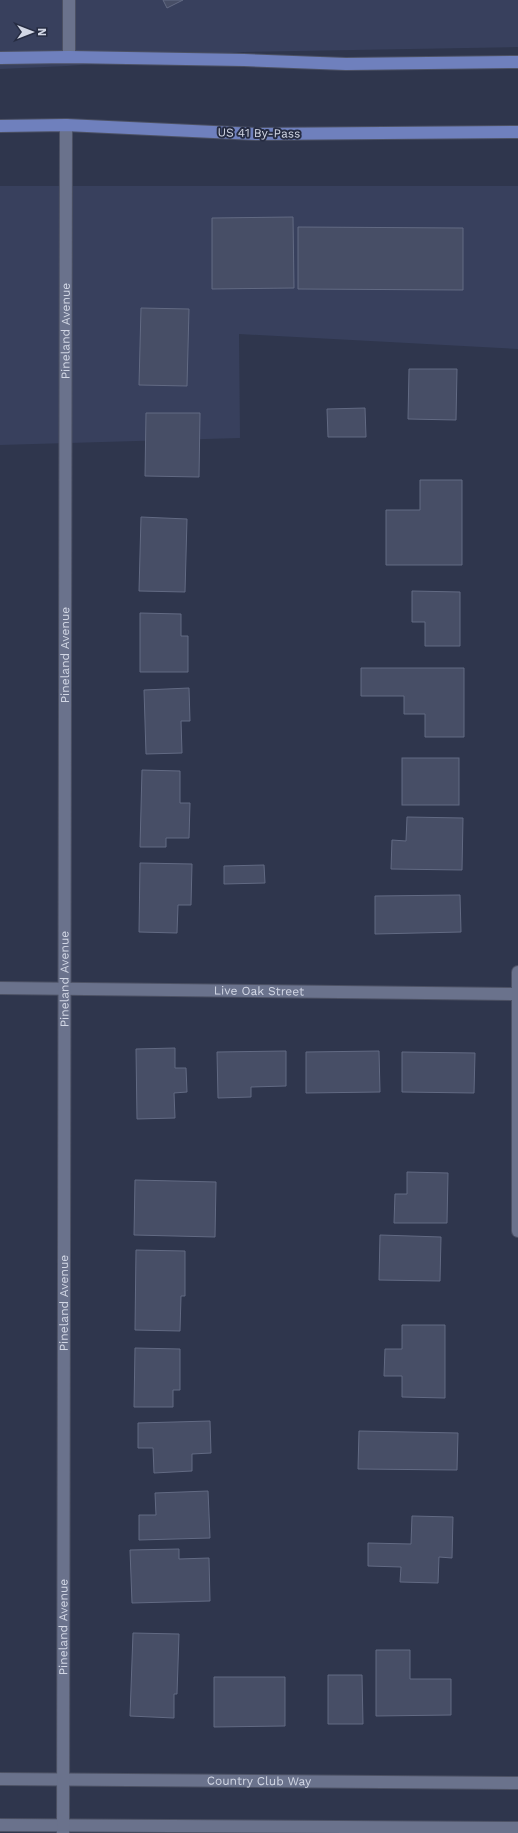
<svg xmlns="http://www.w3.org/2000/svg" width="518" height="1833" viewBox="0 0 518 1833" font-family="'Work Sans',sans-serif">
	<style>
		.built { fill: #38405d }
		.building { fill: #474e66; stroke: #626a83 }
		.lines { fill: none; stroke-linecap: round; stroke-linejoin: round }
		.minor-casing { stroke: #4c5164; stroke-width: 14 }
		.major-casing { stroke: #4c5164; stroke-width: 14 }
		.minor { stroke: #6a728c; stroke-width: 12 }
		.major { stroke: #6f80bd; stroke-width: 12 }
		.labels { text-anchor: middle; stroke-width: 4; stroke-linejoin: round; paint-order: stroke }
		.street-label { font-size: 12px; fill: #d2d7e5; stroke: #262c42 }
	</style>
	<rect width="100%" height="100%" fill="#2f364d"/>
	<g class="built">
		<path d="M0,0H518V47L244,52L67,66L0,69Z"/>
		<path d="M0,186H518V349L239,334L240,438L0,445Z"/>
	</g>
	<g class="building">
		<path d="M163,0H183L167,8Z"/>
		<path d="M293,217L294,288L212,289V218Z"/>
		<path d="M298,227L463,228V290L298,289Z"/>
		<path d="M141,308L189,309L187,386L139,385Z"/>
		<path d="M409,369H457L456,420L408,419Z"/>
		<path d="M365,408L366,437H328L327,409Z"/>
		<path d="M146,413H200L199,477L145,476Z"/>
		<path d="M420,480H462V565H386V510H420Z"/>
		<path d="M141,517L187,519L185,592L139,591Z"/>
		<path d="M412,591L460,592V646H425V622H412Z"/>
		<path d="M140,613L181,614V636H188V672H140Z"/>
		<path d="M361,668H464V737H425V714H404V696H361Z"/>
		<path d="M189,688L190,721H181L182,753L146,754L144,690Z"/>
		<rect x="402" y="758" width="57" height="47"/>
		<path d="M142,770L180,771V803H190L189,838H166V847H140Z"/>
		<path d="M407,817L463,818L462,870L391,869L392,840L406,841Z"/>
		<path d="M140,863L192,864L191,905H178L177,933L139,932Z"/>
		<path d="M264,865L265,883L224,884V866Z"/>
		<path d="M460,895L461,932L375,934V896Z"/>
		<path d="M175,1048V1068H186L187,1092L174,1093L175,1118L137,1119L136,1049Z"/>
		<path d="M286,1051V1086L251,1087V1097L218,1098L217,1052Z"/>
		<path d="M379,1051L380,1092L306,1093V1052Z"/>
		<path d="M402,1052L475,1053L474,1093L402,1092Z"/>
		<path d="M407,1172L448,1173L447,1223H394L395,1194H407Z"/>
		<path d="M135,1180L216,1182L215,1237L134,1235Z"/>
		<path d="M380,1235L441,1237L440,1281L379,1280Z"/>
		<path d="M136,1250L185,1251V1296H181L180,1331L135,1330Z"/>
		<path d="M402,1325H445V1398L402,1397V1376H384L385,1349H402Z"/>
		<path d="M135,1348L180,1349V1390H173V1407H134Z"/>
		<path d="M210,1421L211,1453L192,1454V1471L154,1473L153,1448H138V1423Z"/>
		<path d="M359,1431L458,1433L457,1470L358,1469Z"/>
		<path d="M208,1491L210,1538L139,1540V1515H156L155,1493Z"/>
		<path d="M412,1516L453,1517L452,1558L439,1557L438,1583L400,1582L401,1567L368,1566V1543L411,1544Z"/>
		<path d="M179,1549V1559L209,1558L210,1601L132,1603L130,1550Z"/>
		<path d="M133,1633L179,1634L177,1694H174V1718L130,1716Z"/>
		<path d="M376,1650H410V1679H451V1715L376,1716Z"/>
		<path d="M328,1675H362L363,1724H328Z"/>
		<path d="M214,1677H285V1726L214,1727Z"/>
	</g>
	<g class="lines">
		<defs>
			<g id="minor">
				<path d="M69,57V0"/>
				<path d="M518,972V1231"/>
				<path id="s1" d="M0,988L518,994"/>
				<path id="s2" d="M0,1779L518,1783"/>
				<path d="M0,1825L518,1828"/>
				<path id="s3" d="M63,1833L66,125"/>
			</g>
			<g id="major">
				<path d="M0,58L69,57L244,60L346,64L518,62"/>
				<path d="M0,126L66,125L256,134L518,132"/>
			</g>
		</defs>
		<use href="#minor" class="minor-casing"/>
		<use href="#major" class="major-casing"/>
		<use href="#minor" class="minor"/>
		<use href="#major" class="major"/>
	</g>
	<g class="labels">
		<g class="street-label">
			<text transform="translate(259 133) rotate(1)" y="4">US 41 By-Pass</text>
			<text dy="4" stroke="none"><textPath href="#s3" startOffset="1502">Pineland Avenue</textPath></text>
			<text dy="4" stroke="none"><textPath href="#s3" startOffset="1178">Pineland Avenue</textPath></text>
			<text dy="4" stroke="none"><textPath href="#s3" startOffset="854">Pineland Avenue</textPath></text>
			<text dy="4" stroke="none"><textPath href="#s1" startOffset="259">Live Oak Street</textPath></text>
			<text dy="4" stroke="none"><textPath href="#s3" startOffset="530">Pineland Avenue</textPath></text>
			<text dy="4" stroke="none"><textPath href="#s3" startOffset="206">Pineland Avenue</textPath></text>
			<text dy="4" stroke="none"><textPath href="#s2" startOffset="259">Country Club Way</textPath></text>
		</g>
	</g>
	<g transform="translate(32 32) rotate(90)" stroke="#262c42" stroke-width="3" paint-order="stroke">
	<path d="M0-3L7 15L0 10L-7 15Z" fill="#d2d7e5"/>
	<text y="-6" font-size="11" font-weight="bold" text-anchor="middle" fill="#d2d7e5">N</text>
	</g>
</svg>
